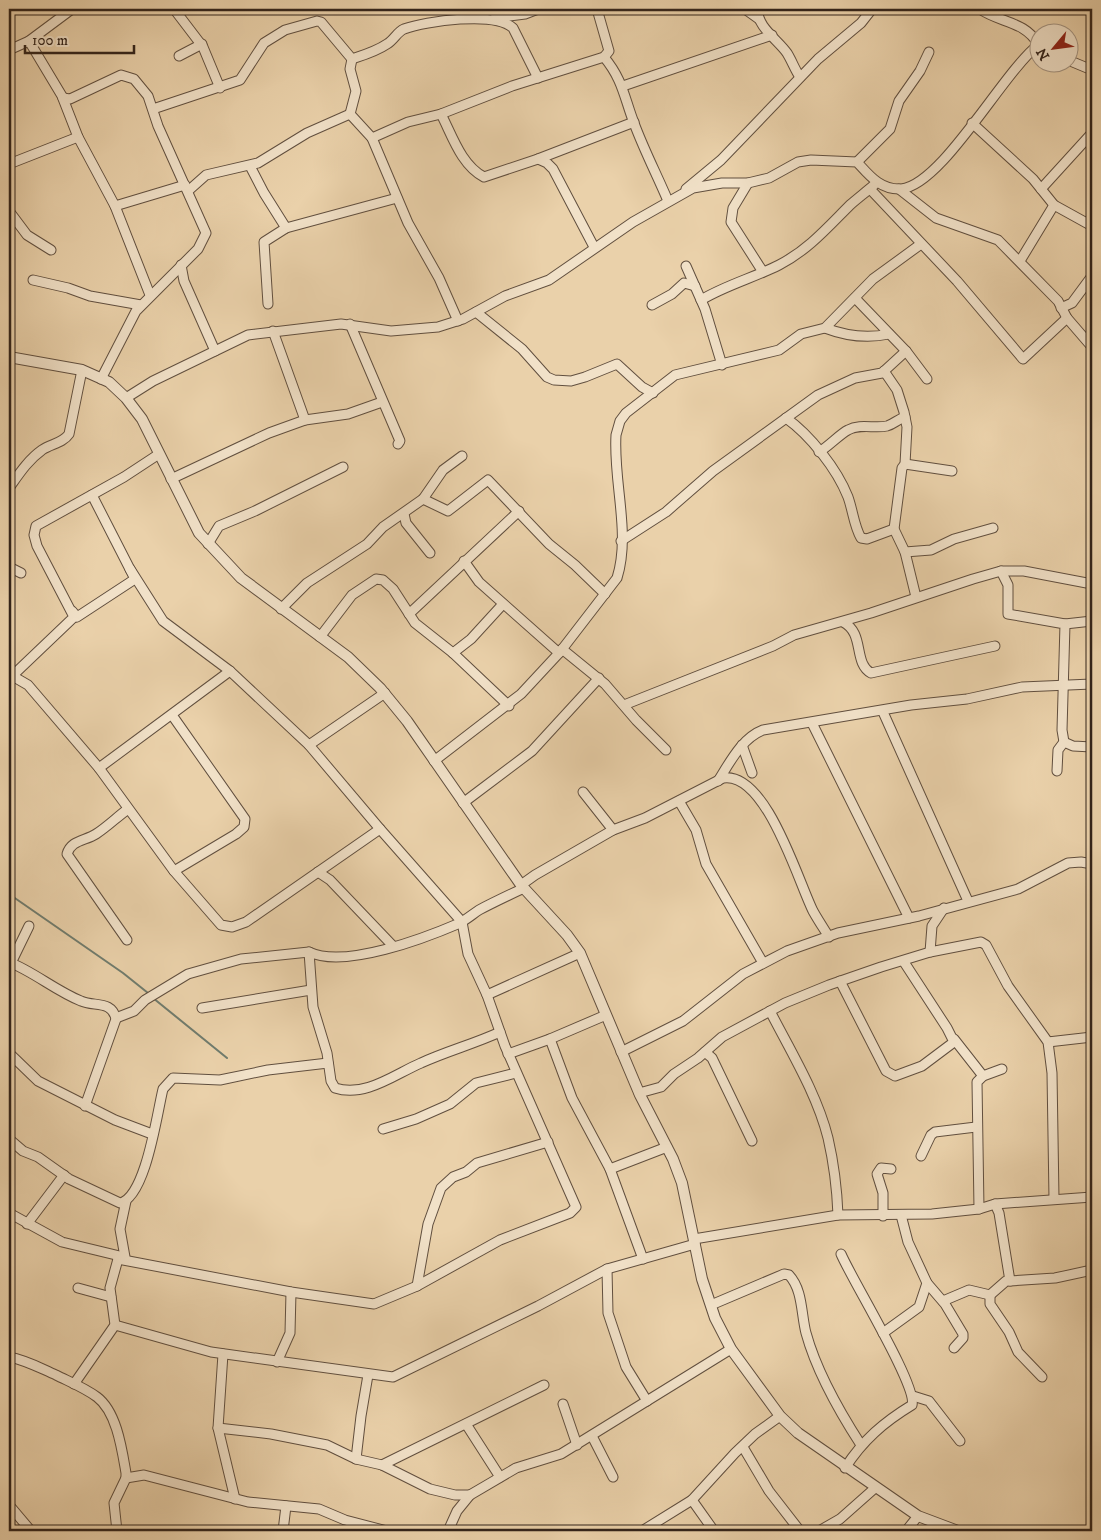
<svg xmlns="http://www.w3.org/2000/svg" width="1101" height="1540" viewBox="0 0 1101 1540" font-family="'IM FELL DW Pica',serif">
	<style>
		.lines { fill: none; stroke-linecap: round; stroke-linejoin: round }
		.stream { stroke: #707c6e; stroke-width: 2 }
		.minor-casing { stroke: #614f3f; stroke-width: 11 }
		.tertiary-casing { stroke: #614f3f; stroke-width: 12 }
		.minor { stroke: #f1e1c8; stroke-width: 9 }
		.tertiary { stroke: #f1e1c8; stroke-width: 10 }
	</style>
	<rect width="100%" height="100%" fill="#ead1aa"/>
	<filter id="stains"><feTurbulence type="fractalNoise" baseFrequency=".004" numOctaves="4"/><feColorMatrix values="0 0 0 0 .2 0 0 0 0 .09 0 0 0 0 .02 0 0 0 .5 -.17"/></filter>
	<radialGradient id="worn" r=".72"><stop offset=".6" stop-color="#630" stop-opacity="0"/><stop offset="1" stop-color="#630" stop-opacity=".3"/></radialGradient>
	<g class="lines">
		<g class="stream">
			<path d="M9,894L123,973L148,993"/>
			<path d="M153,998L227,1058"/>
		</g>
		<defs>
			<g id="minor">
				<path d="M174,9L203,47L220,88"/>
				<path d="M745,9L759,19"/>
				<path d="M758,9C756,26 778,40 787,53C792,61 795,70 800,77"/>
				<path d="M980,9C1000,23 1025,21 1038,44"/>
				<path d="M495,18L525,14L538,9"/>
				<path d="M29,41L62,96L78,137L115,206L150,295"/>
				<path d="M9,50L29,41L72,9"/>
				<path d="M179,56L202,44"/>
				<path d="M604,57C623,80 624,97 634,123C644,150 657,175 668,201"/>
				<path d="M352,59C364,55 377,51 387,44C394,40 397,32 404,29C426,21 495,11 513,28L538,78"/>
				<path d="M1068,60L1092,70"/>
				<path d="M623,86L772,35"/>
				<path d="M63,98L70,99L121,75L134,79L148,96L158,126L206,233L198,249L136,311L101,379"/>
				<path d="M153,109L240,80L264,43L285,30L317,21L321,22L352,59"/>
				<path d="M350,114L372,138L408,223L439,278L458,321"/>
				<path d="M350,114L356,91L350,69L352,59"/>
				<path d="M441,114C452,135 461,165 484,177L538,159L634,122"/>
				<path d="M972,123L1033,179L1054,205L1092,226"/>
				<path d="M372,138L408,122L441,114L512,86L604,57L609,51L597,9"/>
				<path d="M538,159L547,163L553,169L594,247"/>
				<path d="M857,162L890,129L899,101L920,71L929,52"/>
				<path d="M9,164L78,137"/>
				<path d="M250,166L264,193L286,228"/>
				<path d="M748,183L733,208L731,222L763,272"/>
				<path d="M686,189L721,160L818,59L861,23L872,9"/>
				<path d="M870,189L957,281L1023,359L1067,318"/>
				<path d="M899,189L936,218L998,240L1058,301L1067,318L1092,347"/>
				<path d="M1041,189L1092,133"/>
				<path d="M188,191L206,175L258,163L307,133L350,114"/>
				<path d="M115,206L185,185"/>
				<path d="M9,211L27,235L51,250"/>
				<path d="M1020,261L1054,205"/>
				<path d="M181,265L184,281L215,351"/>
				<path d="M686,266L705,309L722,365"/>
				<path d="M33,280L68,288L90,296L141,305"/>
				<path d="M855,298L906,351L927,379"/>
				<path d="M701,300C726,285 753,278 779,265C808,250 827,228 850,205C858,198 866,192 874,185"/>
				<path d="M268,304L264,242L286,228L397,198"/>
				<path d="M652,305L672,294L684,283L695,286"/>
				<path d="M1061,308L1072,303L1092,276"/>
				<path d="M476,312L522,349L547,377L554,380L571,381L585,377L617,364L642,387L653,393"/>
				<path d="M350,324L400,441L398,444"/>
				<path d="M825,328C846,336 866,339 889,334"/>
				<path d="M273,331L305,420"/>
				<path d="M884,371L897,390L904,412L907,427L905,464L902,468L894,529L905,552L916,597"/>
				<path d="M126,398L153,381L248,335L341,324L391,331L438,327L463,319L505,296L549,280L633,222L693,188L722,183H748L769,178L798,162L811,160L857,162C869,175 880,190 901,189C942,185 1002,74 1038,45"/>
				<path d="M786,418C810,435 837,469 848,497C853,511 854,526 861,538L867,539L894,529"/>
				<path d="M819,452C829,446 840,434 848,430C861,423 874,429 887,426C894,424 898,419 905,417"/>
				<path d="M905,464L952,471"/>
				<path d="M171,479L269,433L305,420L348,414L382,402"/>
				<path d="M9,488C19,474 28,460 42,450C51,444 63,443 69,434L82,370"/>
				<path d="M423,499L448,511L488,480L549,544L575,565L605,594"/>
				<path d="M404,514L406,523L430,553"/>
				<path d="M621,541L666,512L713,471L818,395L855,378L882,373L906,351"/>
				<path d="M208,544L219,526L255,511L343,467"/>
				<path d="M905,552L931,550L954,539L993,528"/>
				<path d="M464,561L479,582L559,653"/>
				<path d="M9,567L21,573"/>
				<path d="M1001,571L1008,585V614L1065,624L1062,730L1064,742L1073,746L1092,747"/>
				<path d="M281,609L307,583L367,544L383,527L423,499L443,470L462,456"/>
				<path d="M72,611L77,617L135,579L92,495"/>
				<path d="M409,614L519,511"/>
				<path d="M843,622C865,633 853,663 871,673L995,646"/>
				<path d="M1065,624L1092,621"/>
				<path d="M320,637L352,595L376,579L383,580L393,589L415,623L453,653L509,706"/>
				<path d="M562,649L605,684L636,720L666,750"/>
				<path d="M453,653L471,639L503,604"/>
				<path d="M9,674L28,685L99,768L174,871L221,925L232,927L246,922L380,829"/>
				<path d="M9,679L74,617L37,546L34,535L36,526L124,477L159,454"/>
				<path d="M624,705L773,646L794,635L871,613L973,579L1001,571H1024L1092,584"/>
				<path d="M883,712L968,901"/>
				<path d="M172,715L245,819L244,827L236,834L174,871"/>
				<path d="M812,723L909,918"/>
				<path d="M309,745L385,693"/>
				<path d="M742,745L752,773"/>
				<path d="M434,761L521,694L560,652L617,578C631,533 613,482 616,435L620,421L626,413L675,375L779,350L801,334L825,328L873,279L921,244"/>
				<path d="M99,768L230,671"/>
				<path d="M1057,771L1058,750L1064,742"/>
				<path d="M718,781C730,762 742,738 763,730L911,705L967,699L1022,687L1092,684"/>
				<path d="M583,792L613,830"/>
				<path d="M679,801L696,830L706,864L763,963"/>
				<path d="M463,803L532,751L599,678"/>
				<path d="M318,872L330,880L393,946"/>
				<path d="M521,885L535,875L613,830L645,818L723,778C766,771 798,881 813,911C818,920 824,929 829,937"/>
				<path d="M127,940L67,854C71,840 85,841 96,834C107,827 117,817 128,809"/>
				<path d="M309,952L313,1007L327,1053L331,1081L335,1088C365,1098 395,1074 421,1063C447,1051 474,1044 500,1032"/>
				<path d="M930,952L932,926L944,908"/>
				<path d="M9,962C34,972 56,991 81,1001C94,1007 112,1000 116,1019L85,1106"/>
				<path d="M11,963L29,926"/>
				<path d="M840,981L886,1071L895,1076L922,1066L954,1042L947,1028L904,962"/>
				<path d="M487,995L580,953"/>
				<path d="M202,1008L311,990"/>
				<path d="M770,1011C791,1052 817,1094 828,1138C834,1164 837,1189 838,1215"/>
				<path d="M116,1018L134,1011L145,1000L188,974L241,959L309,952C345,969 425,938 460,923C467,919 473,914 479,910C494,902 509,895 524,888"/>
				<path d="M550,1039L572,1098L610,1169L643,1259"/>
				<path d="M954,1039L983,1076"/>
				<path d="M1048,1042L1092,1037"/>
				<path d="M621,1052L683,1021L743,974L787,951L838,933L919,916L1018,889L1068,863L1081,862L1092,864"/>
				<path d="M705,1052L712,1058L752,1141"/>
				<path d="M9,1053L38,1081L115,1120L152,1134"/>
				<path d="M508,1054L550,1039L606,1015"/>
				<path d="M639,1093L661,1087L674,1074L698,1058L722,1037L785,1003L829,985L881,967L930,952L981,942L986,945L1008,986L1048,1042L1052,1073L1054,1199"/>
				<path d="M383,1129L416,1119L450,1104L476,1083L516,1073"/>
				<path d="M9,1139L23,1151L38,1157L69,1179L120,1203C146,1197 157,1113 163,1089L173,1078L220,1080L268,1070L328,1063"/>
				<path d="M921,1156L931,1135L935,1132L976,1127"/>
				<path d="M610,1169L667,1147"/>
				<path d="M979,1209L977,1082L983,1076L1002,1069"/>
				<path d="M9,1213L62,1242L124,1257"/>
				<path d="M901,1215L908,1242L927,1283L945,1304L963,1334V1338L954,1348"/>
				<path d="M883,1216V1193L877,1174L881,1168L891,1169"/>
				<path d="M27,1224L64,1175"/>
				<path d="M694,1239L838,1215L932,1214L979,1209L995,1204L1092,1197"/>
				<path d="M841,1254C852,1280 918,1387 912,1405C884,1422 863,1440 845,1468"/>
				<path d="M118,1259L291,1292L374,1304L417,1286L500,1240L570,1213L576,1207L505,1046L487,995L468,954L462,922L380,829L309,745L230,671L163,621L130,569"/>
				<path d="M607,1269L608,1313L626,1367L647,1401"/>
				<path d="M1010,1281L1055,1278L1092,1270"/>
				<path d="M417,1286L428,1224L441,1188L453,1177L466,1172L477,1163L548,1142"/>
				<path d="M78,1288L111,1297"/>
				<path d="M990,1295V1304L1009,1332L1018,1352L1042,1377"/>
				<path d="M943,1301L969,1290L990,1295L1006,1281H1010L999,1213L995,1204"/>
				<path d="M711,1305L784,1274L789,1275C803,1290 801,1314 806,1333C817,1373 839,1411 861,1445"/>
				<path d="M115,1325L211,1352L393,1377L538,1306L607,1269L695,1244"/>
				<path d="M883,1333L919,1307L927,1283"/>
				<path d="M223,1354L218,1428L235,1499"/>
				<path d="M9,1357C26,1360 40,1368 56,1375C70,1382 85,1388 97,1397C117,1412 122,1450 126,1473V1478L114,1503L117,1531"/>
				<path d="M277,1362L290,1333L291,1292"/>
				<path d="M74,1384L115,1325L110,1288L118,1259L125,1257L120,1229L126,1201"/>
				<path d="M913,1396L929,1401L960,1441"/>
				<path d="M563,1404L577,1445"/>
				<path d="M466,1424L500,1477"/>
				<path d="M218,1428L271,1434L327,1445L356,1459L382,1465L430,1489L455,1495H470"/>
				<path d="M592,1436L613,1477"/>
				<path d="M743,1447L769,1491L800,1531"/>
				<path d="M356,1459L361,1416L368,1375"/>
				<path d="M382,1465L544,1385"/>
				<path d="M126,1478L144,1475L248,1502L319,1509L345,1520L387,1531"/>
				<path d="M692,1500L714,1531"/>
				<path d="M9,1505L31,1531"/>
				<path d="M283,1531L286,1506"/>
				<path d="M448,1531L457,1511L470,1495L516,1468L561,1454L731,1349"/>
				<path d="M642,1531L692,1500L735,1453L755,1434L780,1416"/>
				<path d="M819,1531L840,1519L875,1488"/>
				<path d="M906,1531L918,1516"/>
			</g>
			<path id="tertiary" d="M9,357L82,370L109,382L126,398L142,419L199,533L241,578L348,657L380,688L407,721L521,885L567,935L580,953L640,1095L673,1159L682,1183L702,1279L715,1318L731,1349L780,1416L798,1433L918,1516L958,1531"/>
		</defs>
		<use href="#minor" class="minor-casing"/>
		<use href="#tertiary" class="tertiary-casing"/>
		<use href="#minor" class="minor"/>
		<use href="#tertiary" class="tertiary"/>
	</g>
	<rect width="1101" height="1540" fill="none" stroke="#ead1aa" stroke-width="30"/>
	<rect x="10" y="10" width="1081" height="1520" fill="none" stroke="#33241b" stroke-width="2.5"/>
	<rect x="15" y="15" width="1071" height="1510" fill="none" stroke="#33241b"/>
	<g transform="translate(1054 48) rotate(241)"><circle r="24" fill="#f1e1c8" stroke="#a59583"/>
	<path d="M0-4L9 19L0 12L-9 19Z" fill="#8f2418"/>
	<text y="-8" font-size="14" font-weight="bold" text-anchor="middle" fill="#33241b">N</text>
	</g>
	<path d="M25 45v8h109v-8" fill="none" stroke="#33241b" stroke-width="2.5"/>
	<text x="32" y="45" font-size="15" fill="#33241b" stroke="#f1e1c8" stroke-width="4" paint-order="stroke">100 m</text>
	<rect width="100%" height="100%" filter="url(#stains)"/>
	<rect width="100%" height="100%" fill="url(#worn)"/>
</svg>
